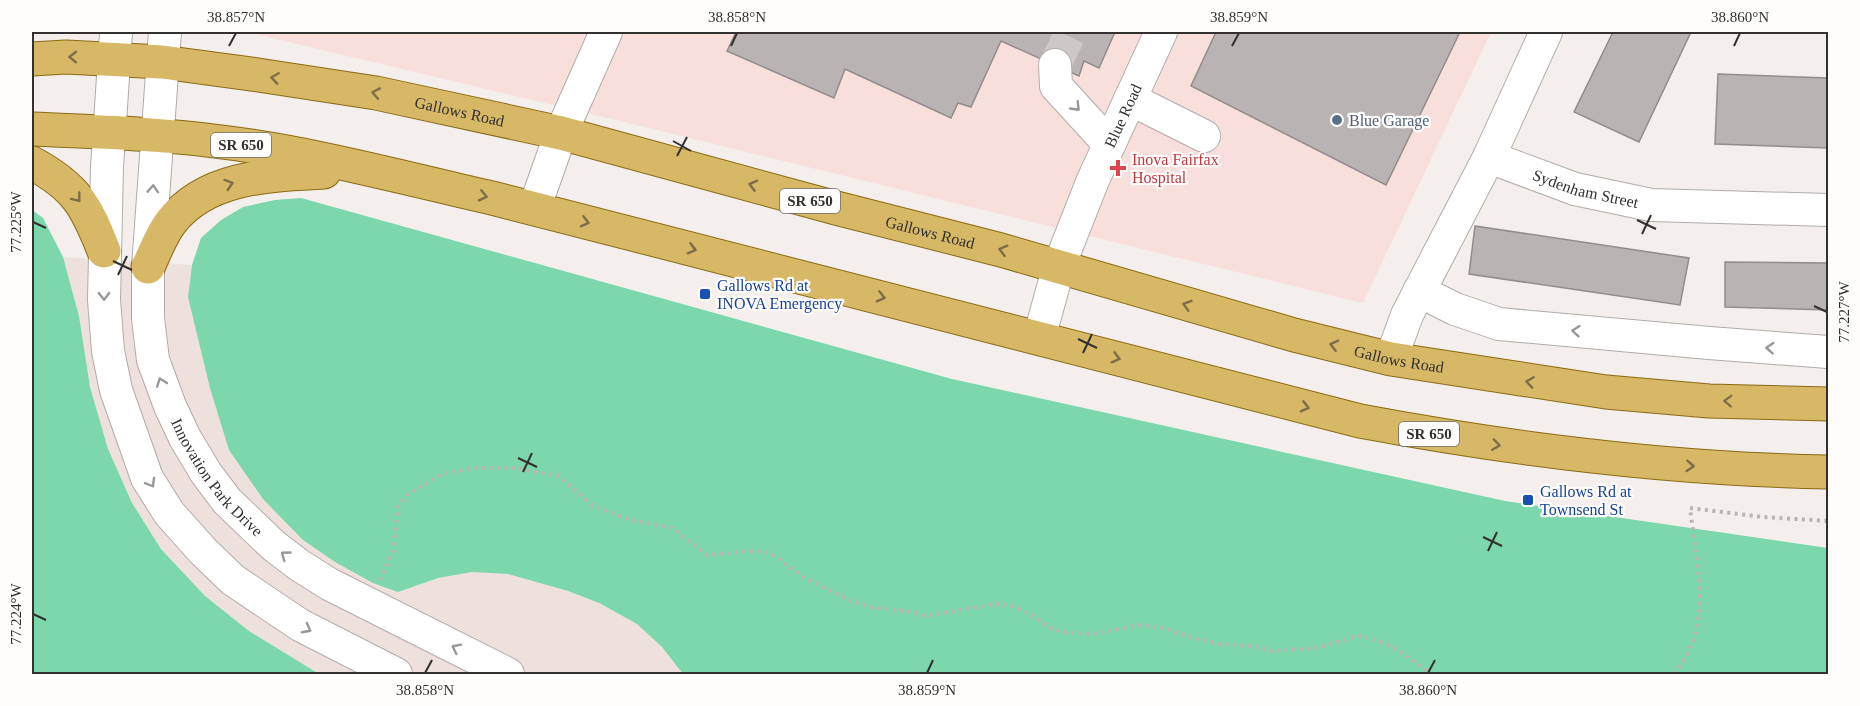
<svg xmlns="http://www.w3.org/2000/svg" width="1860" height="706" viewBox="0 0 1860 706" font-family="Georgia,serif">
	<style>
		.built { fill: #eee0dc }
		.medical { fill: #f9dfdb }
		.forest { fill: #7cd7ac }
		.building { fill: #b9b3b3; stroke: #928d8d; stroke-width: 1.5 }
		.lines { fill: none; stroke-linecap: round; stroke-linejoin: round }
		.minor-tunnel { stroke: #cdc8c6; stroke-width: 32; stroke-dasharray: 32 16; stroke-linecap: butt }
		.minor-casing { stroke: #b1acaa; stroke-width: 34 }
		.major-casing { stroke: #8b6a11; stroke-width: 35 }
		.path { stroke: #b9b4b2; stroke-width: 4; stroke-dasharray: 3 4.5; stroke-linecap: butt }
		.minor { stroke: #fff; stroke-width: 32 }
		.major { stroke: #d6b866; stroke-width: 33 }
		.oneway { stroke: #7c6e48 }
		.oneway2 { stroke: #999898 }
		.ticks { fill: none; stroke: #333130; stroke-width: 2 }
		.service-dot { fill: #5c6f8a; stroke: #fffcfc; stroke-width: 2 }
		.health-dot { fill: #e0444e; stroke: #fffcfc; stroke-width: 2 }
		.transit-dot { fill: #1a4fb4; stroke: #fffcfc; stroke-width: 2 }
		.labels { text-anchor: middle; stroke-width: 4.5; stroke-linejoin: round; paint-order: stroke }
		.shield { fill: #fffcfc; stroke: #706e6d; stroke-width: 1.5 }
		.shield-label { font-size: 15px; font-weight: bold; fill: #333130 }
		.street-label { font-size: 16px; fill: #333130; stroke: #fffcfc }
		.service-label { font-size: 16px; fill: #4e5e75; stroke: #fffcfc; text-anchor: start }
		.health-label { font-size: 16px; fill: #be3a42; stroke: #fffcfc; text-anchor: start }
		.transit-label { font-size: 16px; fill: #164399; stroke: #fffcfc; text-anchor: start }
		.neatline { fill: none; stroke: #333130; stroke-width: 2 }
		.ticks-label { font-size: 15px; text-anchor: middle; fill: #333130 }
	</style>
	<rect width="100%" height="100%" fill="#f4eeec"/>
	<path class="built" d="M63,257L192,265L188,297L197,332L398,592L438,578L472,572L508,574L568,591L598,603L637,624L662,647L683,674H319L249,631L205,596L161,549L132,503L108,449L90,387L79,316Z"/>
	<path class="medical" d="M247,32H1491L1363,303L624,122Z"/>
	<g class="forest">
		<path d="M301,198L952,379L1505,501L1828,548V674H683L662,647L637,624L599,603L568,591L508,574L472,572L438,578L398,592L373,583L335,562L303,540L263,499L229,450L210,388L188,297L192,265L201,238L221,220L243,207L275,200Z"/>
		<path d="M32,210L43,218L63,257L79,316L90,387L108,449L132,503L161,549L205,596L249,631L319,674H32Z"/>
	</g>
	<g class="building">
		<path d="M736,32H1115L1099,68L1084,61L1079,76L1001,41L971,107L958,103L951,118L845,69L834,98L727,51Z"/>
		<path d="M1216,32H1460L1386,185L1191,86Z"/>
		<path d="M1613,32H1691L1639,142L1574,112Z"/>
		<path d="M1718,74L1828,78V148L1715,144Z"/>
		<path d="M1475,226L1689,258L1680,305L1469,274Z"/>
		<path d="M1725,262L1828,263V310L1725,307Z"/>
	</g>
	<g class="lines">
		<path class="minor-tunnel" d="M1055,65L1071,32"/>
		<defs>
			<g id="minor">
				<path d="M116,32L107,167L104,300L108,351L116,390L147,478L169,513L203,551L233,580L300,625L396,674"/>
				<path id="s1" d="M165,32L148,267V318L153,360L170,406L185,438L206,473L227,501L274,546L299,565L329,584L508,674"/>
				<path d="M1055,65L1056,86L1109,144"/>
				<path d="M1130,99L1204,136"/>
				<path id="s2" d="M1489,157L1575,189L1651,205L1828,210"/>
				<path d="M534,209L561,133L606,32"/>
				<path d="M1419,291L1455,309L1499,324L1709,343L1828,352"/>
				<path id="s3" d="M1039,338L1059,266L1093,180L1161,32"/>
				<path d="M1391,359L1407,315L1489,157L1546,32"/>
			</g>
			<g id="major">
				<path id="s4" d="M32,59L66,57L162,62L258,75L376,93L561,133L836,208L1001,250L1294,335L1391,359L1606,392L1709,401L1828,404"/>
				<path d="M32,129C92,132 154,133 214,141C308,152 400,177 492,198L1360,421C1515,450 1670,469 1828,472"/>
				<path d="M32,163C76,187 86,205 104,251"/>
				<path d="M148,267C155,252 161,235 171,222C207,176 270,175 324,172"/>
			</g>
		</defs>
		<use href="#minor" class="minor-casing"/>
		<use href="#major" class="major-casing"/>
		<g class="path">
			<path d="M380,580L393,551L398,507L407,495L442,474L474,468H514L559,476L593,506L631,520L672,528L707,555L755,551L770,553L805,578L847,599L869,607L913,612L925,616L995,604L1009,605L1030,614L1050,628L1068,633L1093,634L1140,625L1164,628L1189,637L1219,644L1252,646L1271,651L1317,648L1357,636L1373,639L1393,647L1432,674"/>
			<path d="M1674,674C1714,626 1697,566 1690,508L1763,517L1828,521"/>
		</g>
		<use href="#minor" class="minor"/>
		<use href="#major" class="major"/>
	</g>
	<defs><path id="oneway-chevron" d="M-2-3.5L2.5 0L-2 3.5" fill="none" stroke-width="1.6" stroke-linecap="round" stroke-linejoin="round" transform="scale(1.5)"/></defs>
	<g class="oneway">
		<use href="#oneway-chevron" transform="translate(73 57) rotate(-179)"/>
		<use href="#oneway-chevron" transform="translate(275 78) rotate(-172)"/>
		<use href="#oneway-chevron" transform="translate(376 93) rotate(-169)"/>
		<use href="#oneway-chevron" transform="translate(229 184) rotate(-18)"/>
		<use href="#oneway-chevron" transform="translate(753 185) rotate(-165)"/>
		<use href="#oneway-chevron" transform="translate(483 196) rotate(13)"/>
		<use href="#oneway-chevron" transform="translate(77 198) rotate(52)"/>
		<use href="#oneway-chevron" transform="translate(585 222) rotate(14)"/>
		<use href="#oneway-chevron" transform="translate(692 249) rotate(14)"/>
		<use href="#oneway-chevron" transform="translate(1003 250) rotate(-165)"/>
		<use href="#oneway-chevron" transform="translate(881 297) rotate(14)"/>
		<use href="#oneway-chevron" transform="translate(1187 305) rotate(-163)"/>
		<use href="#oneway-chevron" transform="translate(1334 345) rotate(-166)"/>
		<use href="#oneway-chevron" transform="translate(1116 358) rotate(15)"/>
		<use href="#oneway-chevron" transform="translate(1530 382) rotate(-172)"/>
		<use href="#oneway-chevron" transform="translate(1728 401) rotate(-178)"/>
		<use href="#oneway-chevron" transform="translate(1305 407) rotate(14)"/>
		<use href="#oneway-chevron" transform="translate(1496 445) rotate(8)"/>
		<use href="#oneway-chevron" transform="translate(1690 466) rotate(4)"/>
	</g>
	<g class="oneway2">
		<use href="#oneway-chevron" transform="translate(1076 107) rotate(46)"/>
		<use href="#oneway-chevron" transform="translate(153 189) rotate(-86)"/>
		<use href="#oneway-chevron" transform="translate(104 296) rotate(89)"/>
		<use href="#oneway-chevron" transform="translate(1576 331) rotate(-175)"/>
		<use href="#oneway-chevron" transform="translate(1770 348) rotate(-176)"/>
		<use href="#oneway-chevron" transform="translate(161 382) rotate(-110)"/>
		<use href="#oneway-chevron" transform="translate(151 483) rotate(60)"/>
		<use href="#oneway-chevron" transform="translate(285 555) rotate(-144)"/>
		<use href="#oneway-chevron" transform="translate(307 629) rotate(28)"/>
		<use href="#oneway-chevron" transform="translate(456 648) rotate(-153)"/>
	</g>
	<path class="ticks" d="M229,46L236,33M731,46L737,33M1232,46L1239,33M1734,46L1740,33M673,141L691,151M677,156L687,137M1637,220L1656,229M33,222L46,228M1642,234L1651,215M113,261L132,270M118,275L127,256M1814,306L1827,312M1078,339L1097,348M1083,353L1092,334M518,458L537,467M523,472L532,453M1483,537L1502,546M1488,551L1497,532M33,614L46,620M425,673L432,660M927,673L933,660M1428,673L1435,660"/>
	<circle class="service-dot" cx="1337" cy="120" r="6"/>
	<path class="health-dot" d="M1115 159h6v6h6v6h-6v6h-6v-6h-6v-6h6z"/>
	<g class="transit-dot">
		<rect x="699" y="288" width="12" height="12" rx="3"/>
		<rect x="1522" y="494" width="12" height="12" rx="3"/>
	</g>
	<g class="labels">
		<g class="shield">
			<rect x="211" y="133" width="60" height="24" rx="4.5"/>
			<rect x="780" y="189" width="60" height="24" rx="4.5"/>
			<rect x="1399" y="422" width="60" height="24" rx="4.5"/>
		</g>
		<g class="shield-label">
			<text x="241" y="150">SR 650</text>
			<text x="810" y="206">SR 650</text>
			<text x="1429" y="439">SR 650</text>
		</g>
		<g class="street-label">
			<text dy="6" stroke="none"><textPath href="#s4" startOffset="432">Gallows Road</textPath></text>
			<text dy="6" stroke="none"><textPath href="#s3" startOffset="238">Blue Road</textPath></text>
			<text dy="6" stroke="none"><textPath href="#s2" startOffset="102">Sydenham Street</textPath></text>
			<text dy="6" stroke="none"><textPath href="#s4" startOffset="918">Gallows Road</textPath></text>
			<text dy="6" stroke="none"><textPath href="#s4" startOffset="1404">Gallows Road</textPath></text>
			<text dy="6" stroke="none"><textPath href="#s1" startOffset="464">Innovation Park Drive</textPath></text>
		</g>
		<g class="service-label">
			<text x="1349" y="126">Blue Garage</text>
		</g>
		<g class="health-label">
			<text x="1132" y="165">Inova Fairfax<tspan x="1132" dy="18">Hospital</tspan></text>
		</g>
		<g class="transit-label">
			<text x="717" y="291">Gallows Rd at<tspan x="717" dy="18">INOVA Emergency</tspan></text>
			<text x="1540" y="497">Gallows Rd at<tspan x="1540" dy="18">Townsend St</tspan></text>
		</g>
	</g>
	<rect width="1860" height="706" fill="none" stroke="#fffcfc" stroke-width="66"/>
	<rect x="33" y="33" width="1794" height="640" class="neatline"/>
	<g class="ticks-label">
		<text x="236" y="22">38.857°N</text>
		<text x="737" y="22">38.858°N</text>
		<text x="1239" y="22">38.859°N</text>
		<text x="1740" y="22">38.860°N</text>
		<text transform="translate(16 222) rotate(-90)" y="5">77.225°W</text>
		<text transform="translate(1844 312) rotate(-90)" y="5">77.227°W</text>
		<text transform="translate(16 614) rotate(-90)" y="5">77.224°W</text>
		<text x="425" y="695">38.858°N</text>
		<text x="927" y="695">38.859°N</text>
		<text x="1428" y="695">38.860°N</text>
	</g>
</svg>
